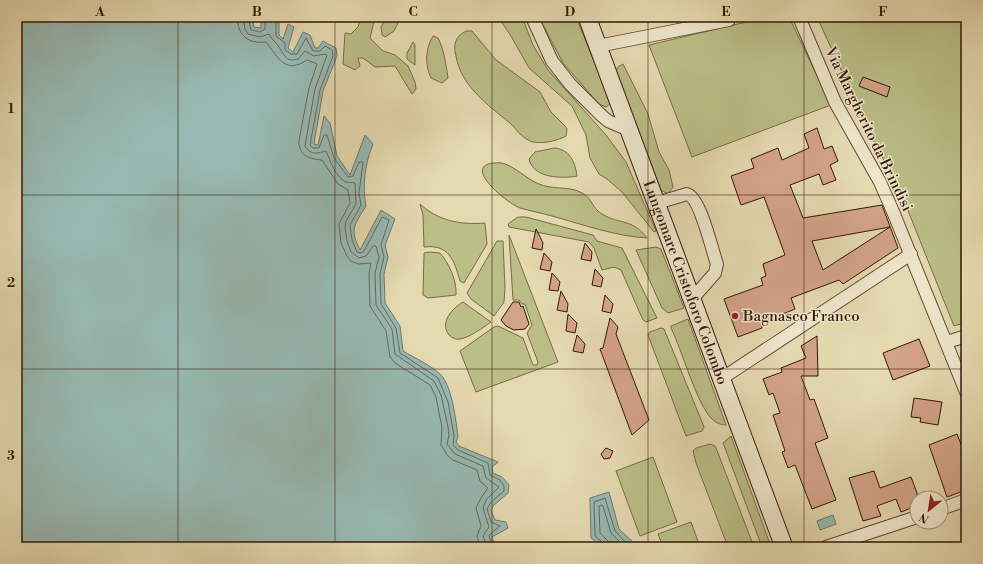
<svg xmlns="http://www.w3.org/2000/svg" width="983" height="564" viewBox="0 0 983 564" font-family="'Libre Bodoni',serif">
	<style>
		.green { fill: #bbbe87; stroke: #786a46 }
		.water { fill: #97b9b1; stroke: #70786d }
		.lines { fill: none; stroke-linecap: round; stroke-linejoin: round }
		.shore { stroke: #66685c; stroke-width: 1 }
		.building { fill: #d3a388; stroke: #351706; fill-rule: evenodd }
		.street-casing { stroke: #614830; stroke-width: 14 }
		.secondary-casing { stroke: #351706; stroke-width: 19 }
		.street { stroke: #eee6cc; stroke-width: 12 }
		.secondary { stroke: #eee6cc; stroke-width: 17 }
		.grid { fill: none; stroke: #351706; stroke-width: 1; stroke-opacity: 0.55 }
		.poi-dot { fill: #8f2418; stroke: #eee6cc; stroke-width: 1.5 }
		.labels { text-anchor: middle; stroke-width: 3; stroke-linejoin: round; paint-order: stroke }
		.street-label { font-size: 15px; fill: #351706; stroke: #eee6cc }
		.poi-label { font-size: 15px; fill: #351706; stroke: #eee6cc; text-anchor: start }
		.neatline { fill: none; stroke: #351706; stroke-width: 1.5 }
		.grid-label { font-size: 13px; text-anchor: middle; font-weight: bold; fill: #351706 }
	</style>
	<rect width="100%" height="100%" fill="#e5d9b0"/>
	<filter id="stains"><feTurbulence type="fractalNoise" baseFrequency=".005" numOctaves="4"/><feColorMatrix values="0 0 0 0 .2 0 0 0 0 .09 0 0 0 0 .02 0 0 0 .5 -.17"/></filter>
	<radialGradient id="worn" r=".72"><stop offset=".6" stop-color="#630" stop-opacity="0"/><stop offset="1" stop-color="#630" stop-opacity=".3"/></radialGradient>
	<g class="green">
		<path d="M361,17H375L370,38L383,51L395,55L408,66L415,82L416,89L412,94L395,66L375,67L363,58H358L360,66L355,70L343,64L345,33L351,34L358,27Z"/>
		<path d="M386,17H401L394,31L385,37L382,35L381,27Z"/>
		<path d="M498,17H522L533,45L548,70L606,135L626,162L656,231L654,232L622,192L607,179L599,174L590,158L586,135L572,106L529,68L511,36Z"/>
		<path d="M539,17H576L611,103L606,107L599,104L563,63Z"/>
		<path d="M746,17H789L831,105L692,157L649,45L746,22Z"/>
		<path d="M817,17H966V322L954,326L899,188L873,140Z"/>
		<path d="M466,31H472L496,60L540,92L551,112L565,126L567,129L566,136C558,141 539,145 530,141C521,137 516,129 510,123C488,105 461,86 456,56C453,44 455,37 466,31Z"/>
		<path d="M433,36L438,38C444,49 446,65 448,78L442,83L431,78C425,65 425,49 433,36Z"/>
		<path d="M413,42L415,45V65L407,59V53Z"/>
		<path d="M623,64L648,114L659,152L669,170L673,187L668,194L661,190L616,71L618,67Z"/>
		<path d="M554,148C569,149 575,161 577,176C561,179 533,178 529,159L535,152Z"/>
		<path d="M502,163C516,167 525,178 539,184C551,189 563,187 575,190C594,196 590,207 602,214C620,225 632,218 647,238C615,236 584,225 552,216C542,213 530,211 520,208C503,201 456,160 502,163Z"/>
		<path d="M420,204C438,221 461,225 485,223L487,244L464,283L460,281C454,260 449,244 424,247L423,215Z"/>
		<path d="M518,217H526L593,235L597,241L622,248L657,318L646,322L643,320L621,270L614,267L602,270L594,248L589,242L509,227L508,224Z"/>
		<path d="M509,235L558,362L476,392L460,351L494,327L498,326L523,338L533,365H537L538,362L527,333L532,325L525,304H522L519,300H513Z"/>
		<path d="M497,241H503L505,288L504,302L494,316L471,299L467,293Z"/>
		<path d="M656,247L661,249L684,308L668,313L662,308L636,250Z"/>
		<path d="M430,252L440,253C449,263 457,281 456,295L428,298L423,295L424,253Z"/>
		<path d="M463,302L491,322C482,328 471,337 460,339C457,340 452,338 449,335C439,322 453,308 463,302Z"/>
		<path d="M688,319L726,425C721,425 716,423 712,419C697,405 682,350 671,328V326Z"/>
		<path d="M661,328L664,329L704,427L702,431L686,436L648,335L650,332Z"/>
		<path d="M731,436L771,547H762L725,448L723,443Z"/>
		<path d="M710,444L715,446L718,453L754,547H728L696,463L693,451L696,448Z"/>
		<path d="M653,457L677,522L640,536L616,471Z"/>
		<path d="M691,522L700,547H663L658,534Z"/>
	</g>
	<g class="water">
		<path d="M17,17H252L254,27L261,28V17H279V35L283,39L288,24L294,27L288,48L293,52L303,32L310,35L315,48H318L323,41L336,48L337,56L323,91L314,144L318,145L324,116L330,123L337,156L350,175L365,135L373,144C365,164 362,185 366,206C355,224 349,229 360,250L381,210L395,219L385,245L388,257L384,274L385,303L400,326L403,351C415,358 430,365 440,374C452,385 456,421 458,437L456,442L459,446L498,462L492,467L493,473L502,477L509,485L508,493L494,505L491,510L495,520L506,522L508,528L492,537L496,547H17Z"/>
		<path d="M609,492L619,529L634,543V547H602L591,538L590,498Z"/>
		<path d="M833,515L836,524L820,530L817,521Z"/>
	</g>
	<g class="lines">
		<g class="shore">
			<path d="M237,17C238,36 248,44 266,42C278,57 285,75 307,60L317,64L309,88L299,140C298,156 310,159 322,160L338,184L348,190L350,203L339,224L341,243L347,256L351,261L358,264L371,263L369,274L370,306L386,331L390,357L395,363L430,385L436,397L442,428L441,445L447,455L453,460L477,470L480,481L488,488L481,498L476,508L481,526L477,536L480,547"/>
			<path d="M243,17L245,29L248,34L260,37L269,34C272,40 276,42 279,47C284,54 285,63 298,59L305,51L314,56L325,54L327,55L315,89L305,146C311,156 318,153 326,151C330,160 336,178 346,182C349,183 352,182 355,183L356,204L346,221L345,227L347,241L351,252L359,258L366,256L373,246H376L379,257L375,273L376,305L392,329L395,354L434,381L441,395L448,427L449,435L447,444L455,454L483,466L486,478L499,487L486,500L483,508L489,527L483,536L487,547"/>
			<path d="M248,17L251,30L260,32L265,29V17"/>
			<path d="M276,17V36L285,43V50L291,54H297L306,38L313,51H320L325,46L332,50L333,56L320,90L310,145L313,148H319L324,135H327L334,158L348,177L353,176L359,162H363L359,193L361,205L350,225L352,240L357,252L361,253L364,251L382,217L389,220L381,245L384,257L380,274L381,304L396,328L400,353L438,378L448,402L454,436L453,445L458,450L488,463L490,475L500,480L504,486V491L491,502L487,509L491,522L500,526L489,535L492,547"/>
			<path d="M604,547L603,543L595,536L594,502L605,498L615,531L630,547"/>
			<path d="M609,547L608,541L600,533L599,506L601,505L603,506L611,533L625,547"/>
		</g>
	</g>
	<g class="building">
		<path d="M863,77L890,87L887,97L859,86Z"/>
		<path d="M817,128L824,149L832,146L838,161L830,165L836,180L823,185L819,174L790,185L803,218L882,205L898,248L843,284L839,280L791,298L795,309L761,323L762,328L738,337L724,299L763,285L761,278L766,276L763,264L785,255L764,197L741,205L731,176L754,168L751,159L778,148L782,160L809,148L804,134ZM890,227L823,270L812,241Z"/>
		<path d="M536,229L543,243L542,250L532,248Z"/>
		<path d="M585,243L592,252L591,261L581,259Z"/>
		<path d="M544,253L552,262L550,271L540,269Z"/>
		<path d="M595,269L603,278L601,287L592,285Z"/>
		<path d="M552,273L560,282L558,291L549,290Z"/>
		<path d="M561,291L568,304L567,312L557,310Z"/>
		<path d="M605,295L613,304L611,313L602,311Z"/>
		<path d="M513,302H519L521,307L523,306L529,324L525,329L514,330L506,326L501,320Z"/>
		<path d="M568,314L577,323L575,333L566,331Z"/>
		<path d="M610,318L618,327L616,334L649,420L632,435L600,349L603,348Z"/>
		<path d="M577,335L585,344L583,353L573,351Z"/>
		<path d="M817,336L818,376H801L810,400L814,399L828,438L815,443L836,500L812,509L795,465L788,468L782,452L785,451L773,415L780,413L773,393L769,395L763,379L782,372L781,368L806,358L801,346Z"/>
		<path d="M919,339L930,366L893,380L883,353Z"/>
		<path d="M914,398L942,402L938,425L920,422L921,418L911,417Z"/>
		<path d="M957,434L966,457V490L947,497L929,445Z"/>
		<path d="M606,448L613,451L610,458L604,459L601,454Z"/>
		<path d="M874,471L880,488L911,477L917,493V503L913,504L914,507L901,512L896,499L877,506L881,516L863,521L849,478Z"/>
	</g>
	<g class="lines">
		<defs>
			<g id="street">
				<path d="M532,17L552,61L570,84L601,115L608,121L629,130"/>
				<path d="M799,17L835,102L880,182L894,214L966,392"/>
				<path d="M598,46L729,20"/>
				<path d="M657,203L687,194C700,197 712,250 717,264L715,273L692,299"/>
				<path d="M947,342L966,336"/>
				<path d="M721,379L911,254"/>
				<path d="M941,509L966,500"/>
				<path d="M826,547L917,517"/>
			</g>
			<g id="secondary">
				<path id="s1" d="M587,17L784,547"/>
			</g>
		</defs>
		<use href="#street" class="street-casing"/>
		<use href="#secondary" class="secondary-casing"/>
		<use href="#street" class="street"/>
		<use href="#secondary" class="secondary"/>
	</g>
	<path class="grid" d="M178,17V547M335,17V547M492,17V547M648,17V547M804,17V547M17,195H966M17,369H966"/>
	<circle class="poi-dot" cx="735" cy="316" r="4"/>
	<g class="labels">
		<g class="street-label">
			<text transform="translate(869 129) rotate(64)" y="5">Via Margherito da Brindisi</text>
			<text dy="5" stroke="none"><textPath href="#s1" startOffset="283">Lungomare Cristoforo Colombo</textPath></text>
		</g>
		<g class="poi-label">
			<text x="743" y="321">Bagnasco Franco</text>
		</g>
	</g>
	<rect width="983" height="564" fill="none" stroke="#e5d9b0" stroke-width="44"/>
	<g transform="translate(929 510) rotate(210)"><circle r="19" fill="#eee6cc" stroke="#a4937d"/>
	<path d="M0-3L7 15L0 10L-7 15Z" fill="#8f2418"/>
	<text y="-6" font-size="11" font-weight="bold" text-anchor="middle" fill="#351706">N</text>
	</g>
	<rect x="22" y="22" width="939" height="520" class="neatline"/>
	<g class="grid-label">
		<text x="100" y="16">A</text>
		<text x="257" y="16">B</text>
		<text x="413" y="16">C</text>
		<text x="570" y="16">D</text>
		<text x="726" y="16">E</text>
		<text x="883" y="16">F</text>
		<text x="11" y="113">1</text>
		<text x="11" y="287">2</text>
		<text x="11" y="460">3</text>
	</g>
	<rect width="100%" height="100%" filter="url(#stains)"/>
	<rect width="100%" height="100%" fill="url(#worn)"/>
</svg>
